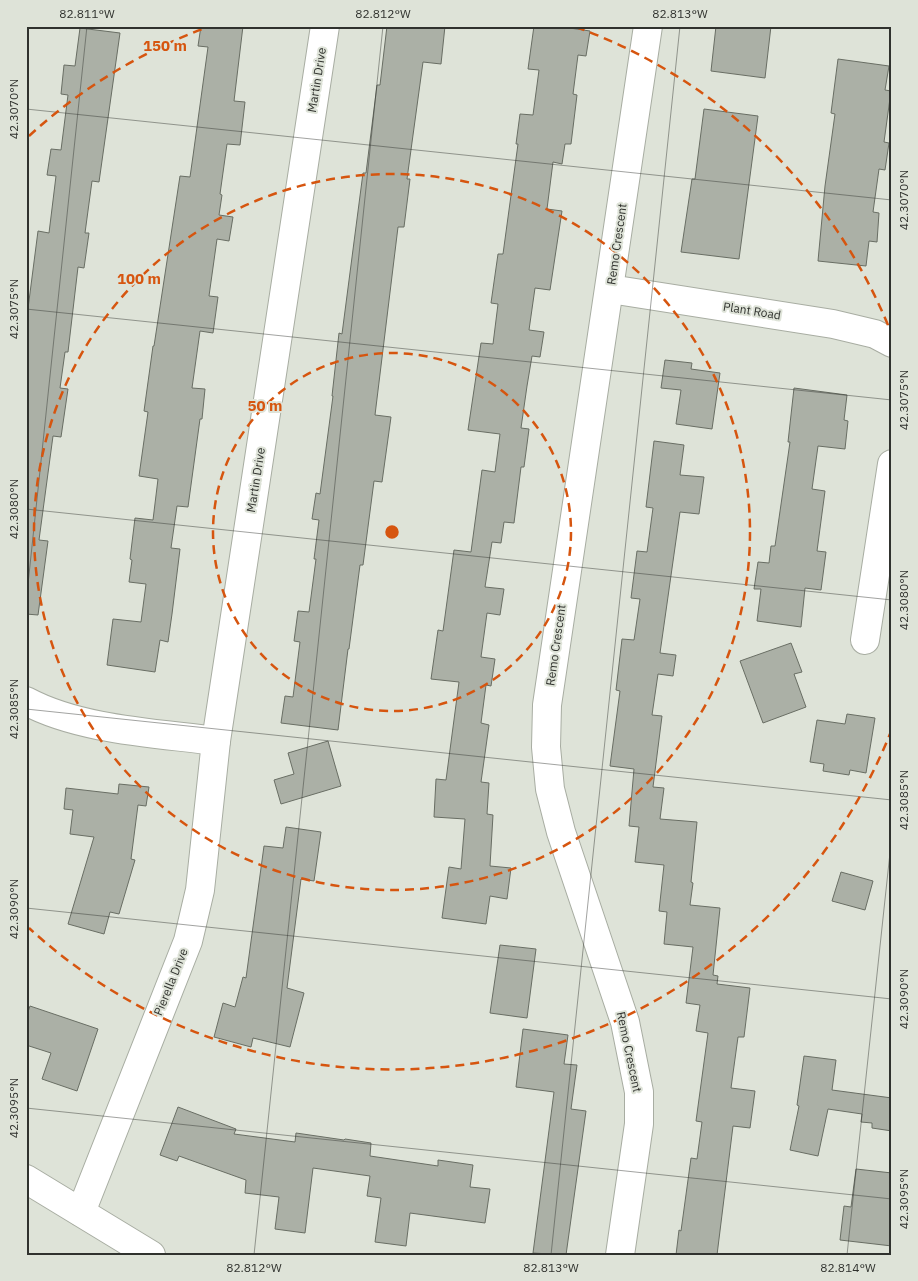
<svg xmlns="http://www.w3.org/2000/svg" width="918" height="1281" viewBox="0 0 918 1281" font-family="'IBM Plex Sans',sans-serif">
	<style>
		.building { fill: #abb0a6; stroke: #696e64 }
		.lines { fill: none; stroke-linecap: round; stroke-linejoin: round }
		.street-casing { stroke: #a8ada2; stroke-width: 30 }
		.secondary-casing { stroke: #a8ada2; stroke-width: 30 }
		.street { stroke: #fff; stroke-width: 28 }
		.secondary { stroke: #fff; stroke-width: 28 }
		.ticks { fill: none; stroke: #30322e; stroke-width: 1; stroke-opacity: 0.45 }
		.ring { fill: none; stroke: #d6550f; stroke-width: 2.5; stroke-dasharray: 9 6 }
		.labels { text-anchor: middle; stroke-width: 4; stroke-linejoin: round; paint-order: stroke }
		.street-label { font-size: 12px; fill: #30322e; stroke: #dee3d8 }
		.centre { fill: #d6550f; stroke: #dee3d8; stroke-width: 2.5 }
		.ring-label { font-size: 15px; text-anchor: middle; font-weight: bold; fill: #d6550f; stroke: #dee3d8; stroke-width: 4; stroke-linejoin: round; paint-order: stroke }
		.neatline { fill: none; stroke: #30322e; stroke-width: 2 }
		.ticks-label { font-size: 12px; text-anchor: middle; fill: #30322e }
	</style>
	<rect width="100%" height="100%" fill="#dee3d8"/>
	<g class="building">
		<path d="M201,26H243L234,101L245,102L240,145L227,144L220,194L222,195L219,215L233,217L229,241L217,239L209,296L218,297L213,333L200,331L192,388L205,389L202,419H200L188,507L177,506L171,548L180,549L172,614L168,642L160,640L155,672L107,665L113,619L141,622L146,584L129,582L132,560L130,559L135,518L153,520L158,479L139,476L148,412L144,411L153,346H154L180,176L190,177L193,156L208,47L198,46Z"/>
		<path d="M387,26H445L441,64L423,62L407,179H410L404,227H398L375,415L391,417L382,482L374,481L363,565H360L349,649H348L338,730L281,723L285,696L293,697L300,642L294,641L298,611L309,612L316,559H314L319,520L312,519L316,493L320,494L333,396H332L339,333L342,334L363,173H366L377,85H380Z"/>
		<path d="M534,26H556L590,31L586,56L578,55L573,94L577,95L571,144H565L562,164L553,162L547,209L562,211L550,290L535,288L529,330L544,332L540,357L532,356L527,386L521,428L529,429L524,467H521L514,523L504,522L501,543L492,542L485,587L504,589L500,615L487,613L481,657L495,659L491,686L486,685L481,723L489,725L481,782L489,783L487,814L493,815L490,866L511,868L507,899L490,896L486,924L442,918L449,867L461,869L465,819L434,817L436,779L446,780L459,682L431,679L438,630L443,631L454,550L471,552L482,470L495,472L500,434L468,430L481,343L493,344L498,304L491,303L498,254H503L518,144H516L520,114L533,115L539,70L528,69Z"/>
		<path d="M716,26H771L765,78L711,71Z"/>
		<path d="M80,28L120,33L99,182L92,181L85,233H89L84,268L78,267L68,352H65L60,388L68,389L61,437L53,436L39,540L48,541L38,615L26,614V324L38,231L49,233L56,176L47,175L51,149L61,150L68,95L61,94L64,65L75,66Z"/>
		<path d="M838,59L889,66L885,90L891,91L884,142L889,143L885,170L879,169L873,212L879,213L877,242L869,241L866,266L818,261L825,186L835,114L831,113Z"/>
		<path d="M704,109L758,116L739,259L681,252L692,179H695Z"/>
		<path d="M665,360L692,363L691,369L720,373L712,429L676,424L681,390L661,388Z"/>
		<path d="M794,388L847,395L844,420L848,421L845,449L818,446L812,489L825,491L817,551L826,552L821,590L805,588L801,627L757,621L761,589H754L758,562L769,563L771,546H775L790,442H788Z"/>
		<path d="M654,441L684,445L680,475L704,477L699,514L680,512L660,653L676,655L673,676L658,674L652,715L662,716L653,787L664,788L660,819L697,822L691,882L693,883L690,905L720,908L713,975L718,976L717,984L750,988L744,1037H738L731,1088L755,1091L750,1128L733,1126L717,1255H676L679,1230L681,1231L691,1158L697,1159L702,1122L696,1121L708,1033L696,1031L700,1005L686,1003L693,947L664,944L667,912L659,911L664,865L635,862L639,827L629,826L634,769L610,766L620,691L616,690L622,639L634,640L640,599L631,598L637,551L647,552L653,508L646,507Z"/>
		<path d="M791,643L802,672L794,674L806,707L763,723L740,661Z"/>
		<path d="M847,714L875,718L866,773L850,770L849,775L823,771L824,764L810,762L817,720L845,724Z"/>
		<path d="M328,741L341,786L281,804L274,780L294,774L288,753Z"/>
		<path d="M119,784L149,787L146,806L138,805L131,859L135,860L119,914L110,912L104,934L68,924L94,837L70,834L73,810L64,809L66,788L118,794Z"/>
		<path d="M286,827L321,832L314,881L301,879L287,988L304,993L290,1047L253,1038L251,1047L214,1037L223,1003L235,1007L243,977L246,978L264,846L283,848Z"/>
		<path d="M841,872L873,881L865,910L832,901Z"/>
		<path d="M500,945L536,949L527,1018L490,1013Z"/>
		<path d="M30,1006L98,1029L77,1091L42,1079L51,1053L26,1045V1018Z"/>
		<path d="M523,1029L568,1035L564,1064L577,1065L571,1109L586,1111L566,1255L533,1253L554,1092L516,1087Z"/>
		<path d="M804,1056L836,1060L832,1090L892,1098V1131L872,1128V1123L861,1122L862,1114L828,1109L818,1156L790,1150L799,1106L797,1105Z"/>
		<path d="M178,1107L236,1129L234,1134L295,1142L296,1133L344,1140L345,1139L371,1143L370,1156L438,1166V1160L473,1165L470,1187L490,1189L485,1223L410,1213L406,1246L375,1242L381,1198L367,1196L370,1176L313,1168L305,1233L275,1229L279,1197L245,1193L246,1180L179,1156L177,1161L160,1155Z"/>
		<path d="M856,1169L892,1173V1246L840,1240L844,1206L851,1207Z"/>
	</g>
	<g class="lines">
		<defs>
			<g id="street">
				<path d="M610,289L833,324L875,334L892,343"/>
				<path d="M865,640L892,464"/>
				<path d="M26,701C80,730 156,733 216,741"/>
				<path d="M81,1212L188,941L200,890L216,741L325,26"/>
				<path d="M620,1255L639,1124V1092L625,1022L561,832L550,789L546,747L547,705L648,26"/>
			</g>
			<path id="secondary" d="M26,1179L151,1255"/>
		</defs>
		<use href="#street" class="street-casing"/>
		<use href="#secondary" class="secondary-casing"/>
		<use href="#street" class="street"/>
		<use href="#secondary" class="secondary"/>
	</g>
	<path class="ticks" d="M26,109L892,200M26,309L892,400M26,509L892,600M26,603L87,26M26,709L892,800M26,908L892,999M26,1108L892,1199M254,1255L383,26M551,1255L680,26M847,1255L892,834"/>
	<g class="ring">
		<circle cx="392" cy="532" r="179"/>
		<circle cx="392" cy="532" r="358"/>
		<path d="M892 729A537 537 0 0 1 29 928M29 136A537 537 0 0 1 208 27M576 27A537 537 0 0 1 892 335"/>
	</g>
	<g class="labels">
		<g class="street-label">
			<text transform="translate(317 80) rotate(-81)" y="4">Martin Drive</text>
			<text transform="translate(617 244) rotate(-82)" y="4">Remo Crescent</text>
			<text transform="translate(752 311) rotate(9)" y="4">Plant Road</text>
			<text transform="translate(256 480) rotate(-81)" y="4">Martin Drive</text>
			<text transform="translate(556 645) rotate(-82)" y="4">Remo Crescent</text>
			<text transform="translate(171 982) rotate(-68)" y="4">Pierella Drive</text>
			<text transform="translate(629 1052) rotate(78)" y="4">Remo Crescent</text>
		</g>
	</g>
	<circle cx="392" cy="532" r="8" class="centre"/>
	<g class="ring-label">
		<text x="165" y="51">150 m</text>
		<text x="139" y="284">100 m</text>
		<text x="265" y="411">50 m</text>
	</g>
	<rect width="918" height="1281" fill="none" stroke="#dee3d8" stroke-width="55"/>
	<rect x="28" y="28" width="862" height="1226" class="neatline"/>
	<g class="ticks-label">
		<text x="87" y="18">82.811°W</text>
		<text x="383" y="18">82.812°W</text>
		<text x="680" y="18">82.813°W</text>
		<text transform="translate(14 109) rotate(-90)" y="4">42.3070°N</text>
		<text transform="translate(904 200) rotate(-90)" y="4">42.3070°N</text>
		<text transform="translate(14 309) rotate(-90)" y="4">42.3075°N</text>
		<text transform="translate(904 400) rotate(-90)" y="4">42.3075°N</text>
		<text transform="translate(14 509) rotate(-90)" y="4">42.3080°N</text>
		<text transform="translate(904 600) rotate(-90)" y="4">42.3080°N</text>
		<text transform="translate(14 709) rotate(-90)" y="4">42.3085°N</text>
		<text transform="translate(904 800) rotate(-90)" y="4">42.3085°N</text>
		<text transform="translate(14 909) rotate(-90)" y="4">42.3090°N</text>
		<text transform="translate(904 999) rotate(-90)" y="4">42.3090°N</text>
		<text transform="translate(14 1108) rotate(-90)" y="4">42.3095°N</text>
		<text transform="translate(904 1199) rotate(-90)" y="4">42.3095°N</text>
		<text x="254" y="1272">82.812°W</text>
		<text x="551" y="1272">82.813°W</text>
		<text x="848" y="1272">82.814°W</text>
	</g>
</svg>
